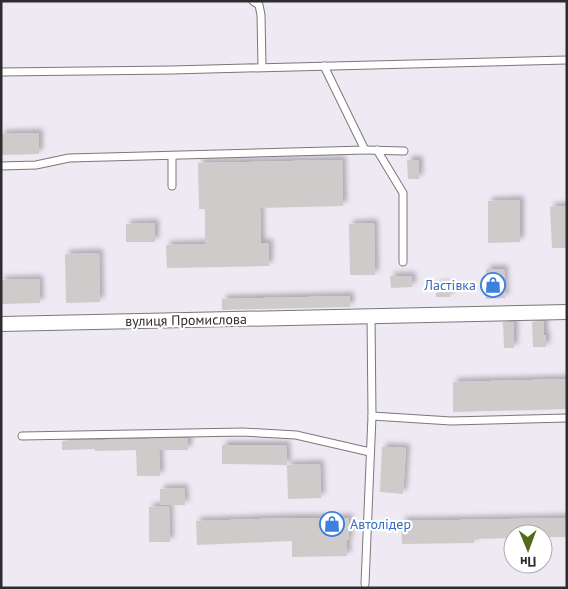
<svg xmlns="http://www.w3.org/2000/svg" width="568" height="589" viewBox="0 0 568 589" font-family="'PT Sans',sans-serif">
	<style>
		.built { fill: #efe9f4; fill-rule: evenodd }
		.building { fill: #d0cbcb; filter: url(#shadow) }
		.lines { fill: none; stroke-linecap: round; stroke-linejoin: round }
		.lane-casing { stroke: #7a787b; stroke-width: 9 }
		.street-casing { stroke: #7a787b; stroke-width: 16 }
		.lane { stroke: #fff; stroke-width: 7 }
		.street { stroke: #fff; stroke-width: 14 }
		.labels { text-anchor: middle; stroke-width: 4.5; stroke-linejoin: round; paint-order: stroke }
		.shop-label { font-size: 14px; fill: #366cbe; stroke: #fff; text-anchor: end }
		.street-label { font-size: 14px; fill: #2d2c2e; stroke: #fff }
	</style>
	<defs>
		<filter id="shadow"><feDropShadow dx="4" dy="-4" stdDeviation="2.5" flood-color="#0004"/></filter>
	</defs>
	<rect width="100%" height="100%" fill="#f6f4f8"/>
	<path class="built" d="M1,1H567V588H1ZM513,534H543V564H513Z"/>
	<g class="building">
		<path d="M39,133V154L1,155V134Z"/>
		<path d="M342,160L343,206L260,208L261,243H269V266L167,268L166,245L205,244V209H199L198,163Z"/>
		<path d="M407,160H419V179H408Z"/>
		<path d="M520,200V242L488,243V201Z"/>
		<path d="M567,206V248H552L550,207Z"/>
		<path d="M155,223V242H126V224Z"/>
		<path d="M374,223L375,275H350L349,224Z"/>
		<path d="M99,253L100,302L66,303L65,254Z"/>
		<path d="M486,269H504L505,298L486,299Z"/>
		<path d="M390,276H412V287L391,288Z"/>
		<path d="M39,279L40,303L1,304V280Z"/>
		<rect x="436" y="285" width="14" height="12"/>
		<path d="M350,296V307L222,310V299Z"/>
		<path d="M544,321V335H546V347H533L532,322Z"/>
		<path d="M503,322H514V348H504Z"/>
		<path d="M567,379V409L453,412V382Z"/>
		<path d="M188,438V450H159L160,476H137L136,450L95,451V449L62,450V441Z"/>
		<path d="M222,445H286L287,465L222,464Z"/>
		<path d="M382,447L406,448L403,494L380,492Z"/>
		<path d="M320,464L321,498L288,499L287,465Z"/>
		<path d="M184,488L185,505H160V489Z"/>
		<path d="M169,506L170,542H149V507Z"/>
		<path d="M292,518H349V540H347V556L292,557V541L197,545L196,521Z"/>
		<path d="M567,518V537H543V534H513V538L474,539V543L402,544L401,521Z"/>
	</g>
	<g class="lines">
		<defs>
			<g id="lane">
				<path d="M253,1L259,5L261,15L262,67"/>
				<path d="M1,72L172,70L567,60"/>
				<path d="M365,150L404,151"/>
				<path d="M377,150L403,193V262"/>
				<path d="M172,156V186"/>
				<path d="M1,166L36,165L69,158L365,150L324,66"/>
				<path d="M372,416L451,421L567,418"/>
				<path d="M22,436L243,432L296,435L370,452"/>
				<path d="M365,584L372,416L371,316"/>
			</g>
			<path id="street" d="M1,324L567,312"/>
		</defs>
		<use href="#lane" class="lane-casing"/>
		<use href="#street" class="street-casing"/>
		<use href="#lane" class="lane"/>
		<use href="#street" class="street"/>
	</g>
	<defs>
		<symbol id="shop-ring" viewBox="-11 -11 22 22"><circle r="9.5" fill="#fff" stroke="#3f7fe0" stroke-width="1.5"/><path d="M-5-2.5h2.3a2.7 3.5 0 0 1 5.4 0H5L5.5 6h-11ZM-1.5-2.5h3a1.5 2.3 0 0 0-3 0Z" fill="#3f7fe0"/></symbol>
	</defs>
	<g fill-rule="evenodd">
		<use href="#shop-ring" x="479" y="271" width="28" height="28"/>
		<use href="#shop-ring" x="318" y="510" width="28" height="28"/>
	</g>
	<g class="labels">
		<g class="shop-label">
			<text x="476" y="290">Ластівка</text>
			<text x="350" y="529" text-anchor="start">Автолідер</text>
		</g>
		<g class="street-label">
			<text transform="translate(186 320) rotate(-1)" y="5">вулиця Промислова</text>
		</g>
	</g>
	<rect width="568" height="589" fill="none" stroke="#2d2c2e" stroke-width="5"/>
	<g transform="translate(528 549) rotate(179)"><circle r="24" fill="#ffffff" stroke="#ababab"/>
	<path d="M0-4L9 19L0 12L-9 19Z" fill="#536a1a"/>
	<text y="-8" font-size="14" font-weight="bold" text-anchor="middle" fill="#2d2c2e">Пн</text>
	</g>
</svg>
